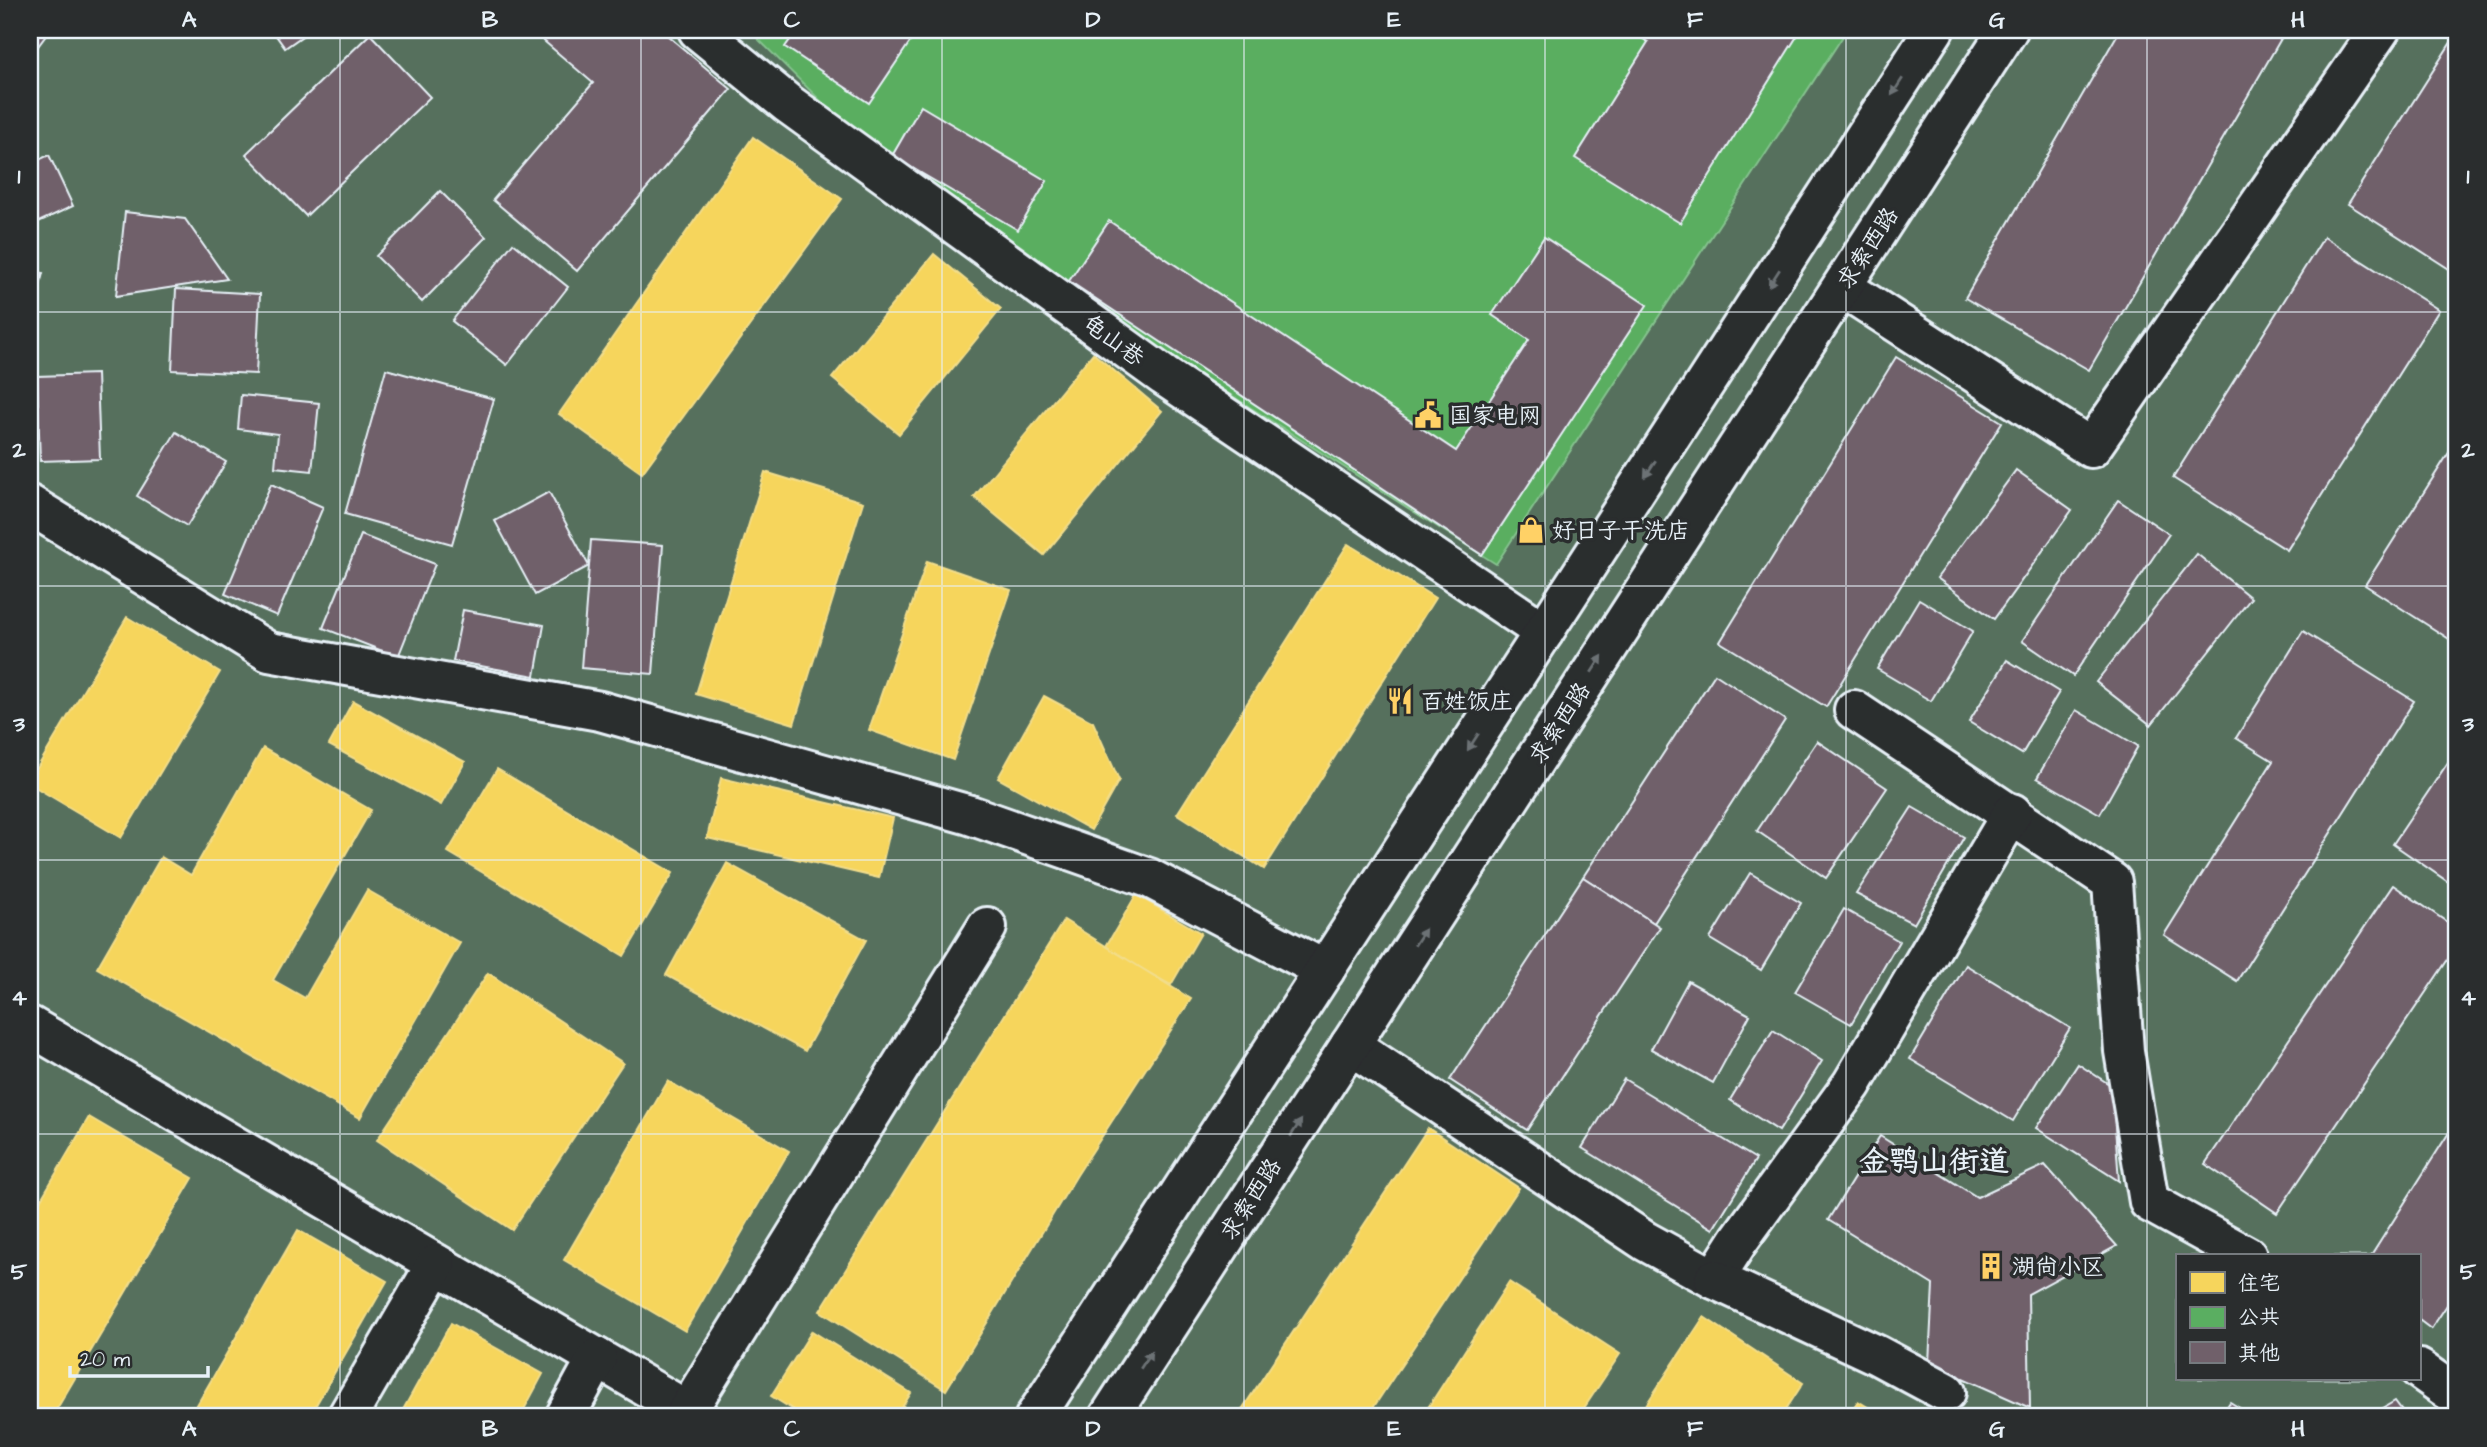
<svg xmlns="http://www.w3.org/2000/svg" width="2487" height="1447" viewBox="0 0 2487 1447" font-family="'Architects Daughter','LXGW WenKai TC',sans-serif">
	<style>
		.green { fill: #56705d; stroke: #9fb0aa; stroke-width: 2; fill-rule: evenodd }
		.homes { fill: #f6d55c; stroke: #f2dd8b; stroke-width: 2 }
		.public { fill: #5aae61; stroke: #85c28e; stroke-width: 2 }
		.building { fill: #70606a; stroke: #e8f1f8; stroke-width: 2 }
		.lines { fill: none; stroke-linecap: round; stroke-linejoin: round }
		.minor-casing { stroke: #e8f1f8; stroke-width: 44 }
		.major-casing { stroke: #e8f1f8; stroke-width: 44 }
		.minor { stroke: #2a2d2e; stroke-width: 38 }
		.major { stroke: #2a2d2e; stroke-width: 38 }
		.oneway { fill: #6c7275 }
		.grid { fill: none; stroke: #e8f1f8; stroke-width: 2; stroke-opacity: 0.55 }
		.labels { text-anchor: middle; stroke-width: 7; stroke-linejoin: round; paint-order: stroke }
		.street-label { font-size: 23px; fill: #e8f1f8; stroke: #2a2d2e }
		.poi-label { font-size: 23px; fill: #e8f1f8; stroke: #2a2d2e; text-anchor: start }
		.district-label { font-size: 30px; font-weight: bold; fill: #e8f1f8; stroke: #2a2d2e }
		.neatline { fill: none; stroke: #e8f1f8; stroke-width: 2.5 }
		.grid-label { font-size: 23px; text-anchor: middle; font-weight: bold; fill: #e8f1f8 }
	</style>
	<rect width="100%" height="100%" fill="#2a2d2e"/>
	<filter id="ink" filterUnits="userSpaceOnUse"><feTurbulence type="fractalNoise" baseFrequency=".0143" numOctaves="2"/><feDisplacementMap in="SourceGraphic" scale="14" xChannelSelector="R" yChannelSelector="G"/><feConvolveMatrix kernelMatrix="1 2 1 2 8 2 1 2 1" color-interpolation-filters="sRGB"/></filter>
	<g filter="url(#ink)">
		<path class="green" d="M30,30H2457V1417H30ZM2177,1256H2419V1379H2177Z"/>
		<g class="homes">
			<path d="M753,137L842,199L642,473L559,414Z"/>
			<path d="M934,254L1001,309L899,434L832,378Z"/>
			<path d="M1093,353L1162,411L1044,555L974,497Z"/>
			<path d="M765,472L863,502L794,724L696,694Z"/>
			<path d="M1348,544L1435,598L1264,869L1177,814Z"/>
			<path d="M927,561L1011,590L953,760L869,730Z"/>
			<path d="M127,617L220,672L121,838L30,784V780Z"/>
			<path d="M1044,696L1093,722L1119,780L1091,830L998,778Z"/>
			<path d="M353,701L465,762L441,805L329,745Z"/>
			<path d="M263,748L371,810L273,980L305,998L367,890L460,943L360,1118L97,968L161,857L191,875Z"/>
			<path d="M497,769L673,873L624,956L448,852Z"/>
			<path d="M721,778L893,818L879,878L707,838Z"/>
			<path d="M727,863L866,940L805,1051L666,975Z"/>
			<path d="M1136,895L1201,933L1171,985L1105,948Z"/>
			<path d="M1064,920L1191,999L1077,1175L946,1390L820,1311Z"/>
			<path d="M488,973L623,1063L512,1230L377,1140Z"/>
			<path d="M668,1081L789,1151L685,1331L564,1260Z"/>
			<path d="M89,1117L193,1178L52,1417H30V1218Z"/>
			<path d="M1428,1128L1519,1188L1367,1417H1237Z"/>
			<path d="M298,1230L387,1281L309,1417H190Z"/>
			<path d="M1509,1282L1620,1354L1578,1417H1422Z"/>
			<path d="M1704,1317L1803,1383L1781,1417H1638Z"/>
			<path d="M451,1323L543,1374L520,1417H399Z"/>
			<path d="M812,1331L911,1393L896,1417H805L771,1396Z"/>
			<path d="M1858,1401L1884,1417H1847Z"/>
		</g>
		<path class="public" d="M749,30H1847L1496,564L1028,266L843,123Z"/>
		<g class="building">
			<path d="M30,30H50L30,57Z"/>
			<path d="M272,30H311L285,48Z"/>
			<path d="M531,30H661L731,89L577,271L493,200L593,83Z"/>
			<path d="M797,30H918L869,103L785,47Z"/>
			<path d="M1628,30H1801L1680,223L1575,158L1648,42Z"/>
			<path d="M2120,30H2286L2089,370L1965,298Z"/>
			<path d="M2457,33V274L2348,204Z"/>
			<path d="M370,34L430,97L306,216L246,154Z"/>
			<path d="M921,106L1047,181L1018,230L892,156Z"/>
			<path d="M49,155L73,206L30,226V164Z"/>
			<path d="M440,191L486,237L422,302L376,256Z"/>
			<path d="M125,212L185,219L227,279L116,296Z"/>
			<path d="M1109,221L1456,451L1529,340L1492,315L1544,237L1647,305L1482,555L1069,281Z"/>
			<path d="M2324,237L2439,310L2287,550L2173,478Z"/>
			<path d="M513,243L568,287L507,365L452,321Z"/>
			<path d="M30,270L43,273L30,325Z"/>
			<path d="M176,289L260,294L256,374L172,370Z"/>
			<path d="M1896,357L2002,422L1826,707L1720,642Z"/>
			<path d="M386,369L494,399L452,544L345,514Z"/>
			<path d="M97,374L100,459L40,461L37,376Z"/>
			<path d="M241,395L319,403L312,471L275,467L278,434L238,429Z"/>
			<path d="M176,432L226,462L187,526L137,496Z"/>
			<path d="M2457,440V644L2365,585Z"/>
			<path d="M2016,470L2072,510L1994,619L1937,578Z"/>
			<path d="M271,484L323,507L277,616L225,594Z"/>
			<path d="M549,492L589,566L535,595L495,521Z"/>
			<path d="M2118,500L2169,534L2073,676L2022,641Z"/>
			<path d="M361,535L435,564L398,657L323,628Z"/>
			<path d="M591,540L663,545L653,674L581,668Z"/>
			<path d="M2197,554L2251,598L2151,725L2096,682Z"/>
			<path d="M1919,599L1973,631L1931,701L1877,669Z"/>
			<path d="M463,610L544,625L535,676L453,661Z"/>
			<path d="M2303,631L2414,701L2237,981L2164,935L2273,761L2236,738Z"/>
			<path d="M2007,660L2059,692L2022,754L1969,722Z"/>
			<path d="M1715,674L1785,720L1654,923L1583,877Z"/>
			<path d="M2076,710L2138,746L2100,814L2037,778Z"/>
			<path d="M1817,741L1887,788L1826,878L1757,831Z"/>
			<path d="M2457,749V888L2393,844Z"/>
			<path d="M1912,807L1964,837L1914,924L1856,894Z"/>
			<path d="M1750,873L1801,903L1761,970L1710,939Z"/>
			<path d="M1583,877L1660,927L1527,1130L1450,1080Z"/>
			<path d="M2393,885L2457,929V946L2277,1213L2205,1164Z"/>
			<path d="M1844,909L1899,941L1851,1024L1795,992Z"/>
			<path d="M1966,965L2070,1028L2013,1121L1910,1059Z"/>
			<path d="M1688,981L1750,1015L1713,1083L1651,1049Z"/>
			<path d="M1773,1030L1822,1061L1779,1131L1730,1100Z"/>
			<path d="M2078,1064L2112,1086L2119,1181L2036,1128Z"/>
			<path d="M1624,1079L1756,1159L1713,1229L1582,1148Z"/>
			<path d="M2457,1120V1290L2431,1329L2419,1320V1256H2371Z"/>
			<path d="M1880,1136L1977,1197L2045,1165L2117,1246L2028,1294L2030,1408L1929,1363L1933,1285L1828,1220Z"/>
			<path d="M2395,1401L2407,1417H2368Z"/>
			<path d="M2230,1402L2254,1417H2220Z"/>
		</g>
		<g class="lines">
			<defs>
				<g id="minor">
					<path d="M698,30L787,103L1164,376L1544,632"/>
					<path d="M1842,287L2091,448L2380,30"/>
					<path d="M30,505L269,652L600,711L970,815L1149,878L1325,970"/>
					<path d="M1854,710L2112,882L2124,1051L2149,1202L2247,1256"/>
					<path d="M30,1026L698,1417"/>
					<path d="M1350,1045L1645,1241L1714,1279L1739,1240L1852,1084L2012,813"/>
					<path d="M1714,1279L1877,1355L1946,1392"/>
					<path d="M2419,1369L2457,1396"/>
					<path d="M687,1411L987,927"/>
					<path d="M347,1417L436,1264"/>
					<path d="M565,1417L597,1358"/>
				</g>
				<g id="major">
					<path d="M1035,1417L1934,30"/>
					<path d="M1109,1417L2008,30"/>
				</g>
			</defs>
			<use href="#minor" class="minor-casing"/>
			<use href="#major" class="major-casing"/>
			<use href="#minor" class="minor"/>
			<use href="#major" class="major"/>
		</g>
		<defs><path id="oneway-solid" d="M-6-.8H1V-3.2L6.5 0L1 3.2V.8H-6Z" transform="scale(1.75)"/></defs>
		<g class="oneway">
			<use href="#oneway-solid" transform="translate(1897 87) rotate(123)"/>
			<use href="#oneway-solid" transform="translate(1774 278) rotate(123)"/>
			<use href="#oneway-solid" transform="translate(1650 469) rotate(123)"/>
			<use href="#oneway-solid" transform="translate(1597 664) rotate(-57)"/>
			<use href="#oneway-solid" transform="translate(1473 742) rotate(123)"/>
			<use href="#oneway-solid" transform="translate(1420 937) rotate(-57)"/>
			<use href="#oneway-solid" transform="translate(1296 1128) rotate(-57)"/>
			<use href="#oneway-solid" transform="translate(1146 1360) rotate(-57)"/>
		</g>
	</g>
	<path class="grid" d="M340,30V1417M641,30V1417M942,30V1417M1244,30V1417M1545,30V1417M1846,30V1417M2147,30V1417M30,312H2457M30,586H2457M30,860H2457M30,1134H2457"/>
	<defs>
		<symbol id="civic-bare" viewBox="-9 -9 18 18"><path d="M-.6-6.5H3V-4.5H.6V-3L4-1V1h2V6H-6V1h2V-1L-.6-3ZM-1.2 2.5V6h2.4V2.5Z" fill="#ffd166" stroke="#2a2d2e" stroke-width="2.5" paint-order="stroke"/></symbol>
		<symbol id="shop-bare" viewBox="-9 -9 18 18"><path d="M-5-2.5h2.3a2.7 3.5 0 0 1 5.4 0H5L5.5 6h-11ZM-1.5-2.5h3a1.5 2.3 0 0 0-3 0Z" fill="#ffd166" stroke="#2a2d2e" stroke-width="2.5" paint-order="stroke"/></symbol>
		<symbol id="restaurant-bare" viewBox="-9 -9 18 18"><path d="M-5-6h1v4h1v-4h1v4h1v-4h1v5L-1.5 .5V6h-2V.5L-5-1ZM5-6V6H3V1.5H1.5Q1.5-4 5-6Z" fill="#ffd166" stroke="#2a2d2e" stroke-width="2.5" paint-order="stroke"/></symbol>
		<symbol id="building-bare" viewBox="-9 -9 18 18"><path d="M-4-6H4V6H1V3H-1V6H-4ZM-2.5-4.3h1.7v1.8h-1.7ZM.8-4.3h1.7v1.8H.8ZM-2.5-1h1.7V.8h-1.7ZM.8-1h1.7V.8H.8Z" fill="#ffd166" stroke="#2a2d2e" stroke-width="2.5" paint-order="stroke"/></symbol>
	</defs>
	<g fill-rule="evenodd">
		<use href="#civic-bare" x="1409" y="396" width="38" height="38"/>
		<use href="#shop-bare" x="1512" y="511" width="38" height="38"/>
		<use href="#restaurant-bare" x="1381" y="682" width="38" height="38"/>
		<use href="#building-bare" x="1972" y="1247" width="38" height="38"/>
	</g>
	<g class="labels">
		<g class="street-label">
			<text transform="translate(1867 248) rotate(-57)" y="8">求索西路</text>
			<text transform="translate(1114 340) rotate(36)" y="8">龟山巷</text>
			<text transform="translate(1559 723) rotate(-57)" y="8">求索西路</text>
			<text transform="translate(1250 1199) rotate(-57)" y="8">求索西路</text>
		</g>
		<g class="poi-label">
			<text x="1449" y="423">国家电网</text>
			<text x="1552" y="538">好日子干洗店</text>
			<text x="1421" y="709">百姓饭庄</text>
			<text x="2012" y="1274">湖尚小区</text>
		</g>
		<g class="district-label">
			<text x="1934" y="1171">金鹗山街道</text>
		</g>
	</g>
	<rect width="2487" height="1447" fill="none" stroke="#2a2d2e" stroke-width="77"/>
	<rect x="2176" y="1254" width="245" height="126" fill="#2a2d2e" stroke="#767b7f" stroke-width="2"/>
	<rect x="2190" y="1272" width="35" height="21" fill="#f6d55c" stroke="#767b7f" stroke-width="2"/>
	<text x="2238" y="1290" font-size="21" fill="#e8f1f8">住宅</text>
	<rect x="2190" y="1307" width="35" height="21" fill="#5aae61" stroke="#767b7f" stroke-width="2"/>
	<text x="2238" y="1324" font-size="21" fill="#e8f1f8">公共</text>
	<rect x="2190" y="1342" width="35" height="21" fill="#70606a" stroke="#767b7f" stroke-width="2"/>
	<text x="2238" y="1360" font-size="21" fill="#e8f1f8">其他</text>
	<path d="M70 1366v10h138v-10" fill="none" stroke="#e8f1f8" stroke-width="3.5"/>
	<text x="80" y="1366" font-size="21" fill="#e8f1f8" stroke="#2a2d2e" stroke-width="5" paint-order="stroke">20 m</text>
	<rect x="38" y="38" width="2410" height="1370" class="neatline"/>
	<g class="grid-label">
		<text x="189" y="27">A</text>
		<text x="490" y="27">B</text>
		<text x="792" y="27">C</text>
		<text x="1093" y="27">D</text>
		<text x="1394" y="27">E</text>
		<text x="1695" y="27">F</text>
		<text x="1997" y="27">G</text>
		<text x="2298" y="27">H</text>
		<text x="19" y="183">1</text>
		<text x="2468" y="183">1</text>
		<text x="19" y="457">2</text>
		<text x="2468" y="457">2</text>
		<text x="19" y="731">3</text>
		<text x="2468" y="731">3</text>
		<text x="19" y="1005">4</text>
		<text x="2468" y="1005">4</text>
		<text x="19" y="1279">5</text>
		<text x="2468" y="1279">5</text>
		<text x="189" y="1436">A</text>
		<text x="490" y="1436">B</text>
		<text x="792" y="1436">C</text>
		<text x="1093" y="1436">D</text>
		<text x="1394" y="1436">E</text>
		<text x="1695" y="1436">F</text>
		<text x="1997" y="1436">G</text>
		<text x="2298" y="1436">H</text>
	</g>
</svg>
